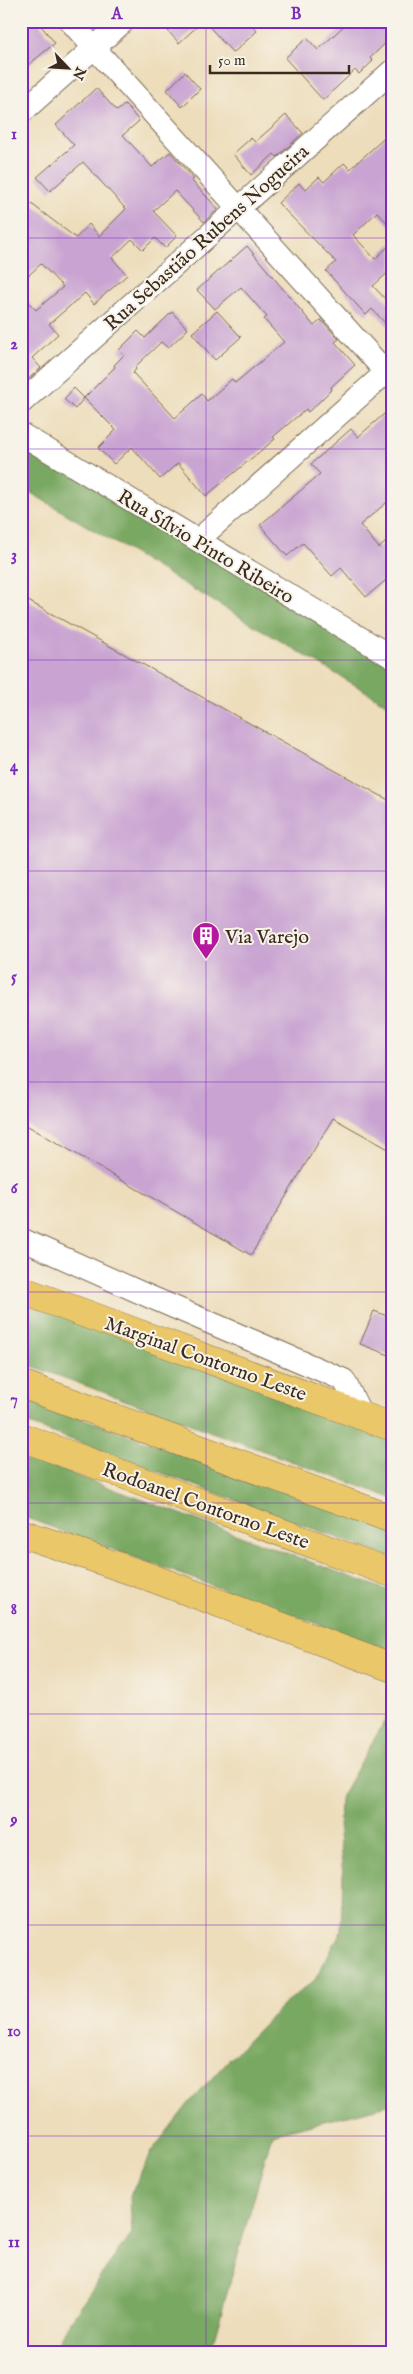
<svg xmlns="http://www.w3.org/2000/svg" width="413" height="2374" viewBox="0 0 413 2374" font-family="'IM FELL English',serif">
	<style>
		.forest { fill: #79a862; stroke: #5a6940 }
		.building { fill: #c9a4d2 }
		.lines { fill: none; stroke-linecap: round; stroke-linejoin: round }
		.minor-casing { stroke: #796955; stroke-width: 24 }
		.major-casing { stroke: #796955; stroke-width: 29 }
		.highway-casing { stroke: #796955; stroke-width: 29 }
		.minor { stroke: #fff; stroke-width: 22 }
		.major { stroke: #eac769; stroke-width: 28 }
		.highway { stroke: #eac769; stroke-width: 28 }
		.grid { fill: none; stroke: #7b2cbf; stroke-width: 1; stroke-opacity: 0.55 }
		.labels { text-anchor: middle; stroke-width: 4; stroke-linejoin: round; paint-order: stroke }
		.street-label { font-size: 20px; fill: #3b2a1e; stroke: #f7f3e8 }
		.poi-label { font-size: 20px; fill: #3b2a1e; stroke: #f7f3e8; text-anchor: start }
		.neatline { fill: none; stroke: #7b2cbf; stroke-width: 2 }
		.grid-label { font-size: 16px; text-anchor: middle; font-weight: bold; fill: #7b2cbf }
	</style>
	<rect width="100%" height="100%" fill="#f7f3e8"/>
	<filter id="ink" filterUnits="userSpaceOnUse"><feTurbulence type="fractalNoise" baseFrequency=".02" numOctaves="2"/><feDisplacementMap in="SourceGraphic" scale="10" xChannelSelector="R" yChannelSelector="G"/><feConvolveMatrix kernelMatrix="1 2 1 2 8 2 1 2 1" color-interpolation-filters="sRGB"/></filter>
	<filter id="wash" filterUnits="userSpaceOnUse"><feTurbulence type="fractalNoise" baseFrequency=".0096" numOctaves="4" result="noise"/><feDisplacementMap in="SourceGraphic" scale="20" xChannelSelector="R" yChannelSelector="G"/><feGaussianBlur stdDeviation="1.12" result="paint"/><feColorMatrix in="noise" values="0 0 0 0 0 0 0 0 0 0 0 0 0 0 0 0 0 1.4 0 .05"/><feComposite in="paint" operator="in"/></filter>
	<g filter="url(#wash)">
		<rect width="100%" height="100%" fill="#edddbb"/>
		<g class="forest">
			<path d="M21,442L392,664V707L21,487Z"/>
			<path d="M21,1297L392,1434V1498L21,1362Z"/>
			<path d="M21,1396L392,1531V1558L21,1421Z"/>
			<path d="M21,1455L392,1592V1651L21,1516Z"/>
			<path d="M392,1715V2104L272,2134L210,2353H57L60,2337L109,2264L132,2234L130,2196L151,2152L189,2103L224,2065L282,2006L315,1980L341,1931L343,1875L339,1835L340,1799L387,1717Z"/>
		</g>
		<g id="blocks">
			<g class="building">
				<path d="M21,21H37L55,43L21,71Z"/>
				<path d="M159,21H203L179,43Z"/>
				<path d="M204,21H249L257,31L233,53Z"/>
				<path d="M349,21H392V37L370,58L373,61L359,74L355,70L323,100L285,58L307,38L318,50Z"/>
				<path d="M185,72L200,89L182,107L167,90Z"/>
				<path d="M96,88L117,111L125,104L139,121L123,135L152,167L170,152L194,179L191,180L218,209L204,222L175,191L153,211L177,236L165,248L155,238L143,250L132,239L112,258L127,275L94,304L85,293L49,324L58,334L32,358L41,368L21,385V295L36,310L63,287L41,264L21,282V196L76,238L89,224L99,236L126,209L83,162L50,191L37,177L74,145L56,125Z"/>
				<path d="M286,115L303,133L277,157L274,154L251,175L233,154L251,138L255,142Z"/>
				<path d="M392,131V228L377,212L353,235L375,259L392,243V269L373,286L392,306V330L372,309L366,315L326,271L336,262L278,203L299,183L305,190L319,177L324,182L344,163L350,169Z"/>
				<path d="M247,246L314,326L321,320L339,339L335,342L355,365L331,387L332,389L320,401L308,412L306,409L273,437L275,439L206,496L178,463L160,479L132,447L114,464L98,448L116,430L84,398L115,367L114,365L124,355L119,350L138,331L145,338L172,312L188,329L168,348L161,342L135,367L136,369L133,373L175,418L202,394L207,401L232,379L235,383L284,342L264,319L267,317L241,287L215,309L197,290Z"/>
				<path d="M217,311L241,337L215,360L192,333Z"/>
				<path d="M74,388L84,398L75,409L64,399Z"/>
				<path d="M392,407V498L360,525L379,548L392,537V575L366,597L341,568L332,576L303,543L287,556L260,525L320,474L311,464L351,429L358,437Z"/>
				<path d="M21,597L392,802V1151L333,1118L251,1255L21,1122Z"/>
				<path d="M374,1311L392,1318V1356L360,1344Z"/>
			</g>
		</g>
	</g>
	<g filter="url(#ink)">
		<use href="#blocks" fill-opacity="0" stroke="#796955" stroke-width="1"/>
		<g class="lines">
			<defs>
				<g id="minor">
					<path d="M70,21L392,379"/>
					<path d="M21,113L124,21"/>
					<path d="M21,403L392,71"/>
					<path d="M21,434L392,657"/>
					<path d="M198,540L392,367"/>
					<path d="M21,1239L148,1296L344,1380L362,1416"/>
				</g>
				<g id="major">
					<path d="M21,1290L392,1427"/>
					<path d="M21,1533L152,1578L392,1668"/>
				</g>
				<g id="highway">
					<path d="M21,1384L392,1519"/>
					<path d="M21,1437L392,1573"/>
				</g>
			</defs>
			<use href="#minor" class="minor-casing"/>
			<use href="#major" class="major-casing"/>
			<use href="#highway" class="highway-casing"/>
			<use href="#minor" class="minor"/>
			<use href="#major" class="major"/>
			<use href="#highway" class="highway"/>
		</g>
	</g>
	<path class="grid" d="M206,21V2353M21,238H392M21,449H392M21,660H392M21,871H392M21,1082H392M21,1292H392M21,1503H392M21,1714H392M21,1925H392M21,2136H392"/>
	<defs>
		<symbol id="building-pin" viewBox="-11 -11 22 30"><path d="M0 17L-7.5 6A9.5 9.5 0 1 1 7.5 6Z" fill="#b5179e" stroke="#f7f3e8"/><path d="M-4-6H4V6H1V3H-1V6H-4ZM-2.5-4.3h1.7v1.8h-1.7ZM.8-4.3h1.7v1.8H.8ZM-2.5-1h1.7V.8h-1.7ZM.8-1h1.7V.8H.8Z" fill="#fff"/></symbol>
	</defs>
	<g fill-rule="evenodd">
		<use href="#building-pin" x="190" y="920" width="32" height="43"/>
	</g>
	<g class="labels">
		<g class="street-label">
			<text transform="translate(206 237) rotate(-42)" y="7">Rua Sebastião Rubens Nogueira</text>
			<text transform="translate(206 546) rotate(31)" y="7">Rua Sílvio Pinto Ribeiro</text>
			<text transform="translate(206 1358) rotate(20)" y="7">Marginal Contorno Leste</text>
			<text transform="translate(206 1505) rotate(20)" y="7">Rodoanel Contorno Leste</text>
		</g>
		<g class="poi-label">
			<text x="225" y="943">Via Varejo</text>
		</g>
	</g>
	<rect width="413" height="2374" fill="none" stroke="#f7f3e8" stroke-width="55"/>
	<g transform="translate(68 68) rotate(115)" stroke="#f7f3e8" stroke-width="4" paint-order="stroke">
	<path d="M0-4L9 19L0 12L-9 19Z" fill="#3b2a1e"/>
	<text y="-8" font-size="14" font-weight="bold" text-anchor="middle" fill="#3b2a1e">N</text>
	</g>
	<path d="M210 65v8h139v-8" fill="none" stroke="#3b2a1e" stroke-width="2.5"/>
	<text x="218" y="65" font-size="15" fill="#3b2a1e" stroke="#f7f3e8" stroke-width="4" paint-order="stroke">50 m</text>
	<rect x="28" y="28" width="358" height="2318" class="neatline"/>
	<g class="grid-label">
		<text x="117" y="19">A</text>
		<text x="296" y="19">B</text>
		<text x="14" y="139">1</text>
		<text x="14" y="349">2</text>
		<text x="14" y="560">3</text>
		<text x="14" y="771">4</text>
		<text x="14" y="982">5</text>
		<text x="14" y="1193">6</text>
		<text x="14" y="1404">7</text>
		<text x="14" y="1614">8</text>
		<text x="14" y="1825">9</text>
		<text x="14" y="2036">10</text>
		<text x="14" y="2247">11</text>
	</g>
</svg>
